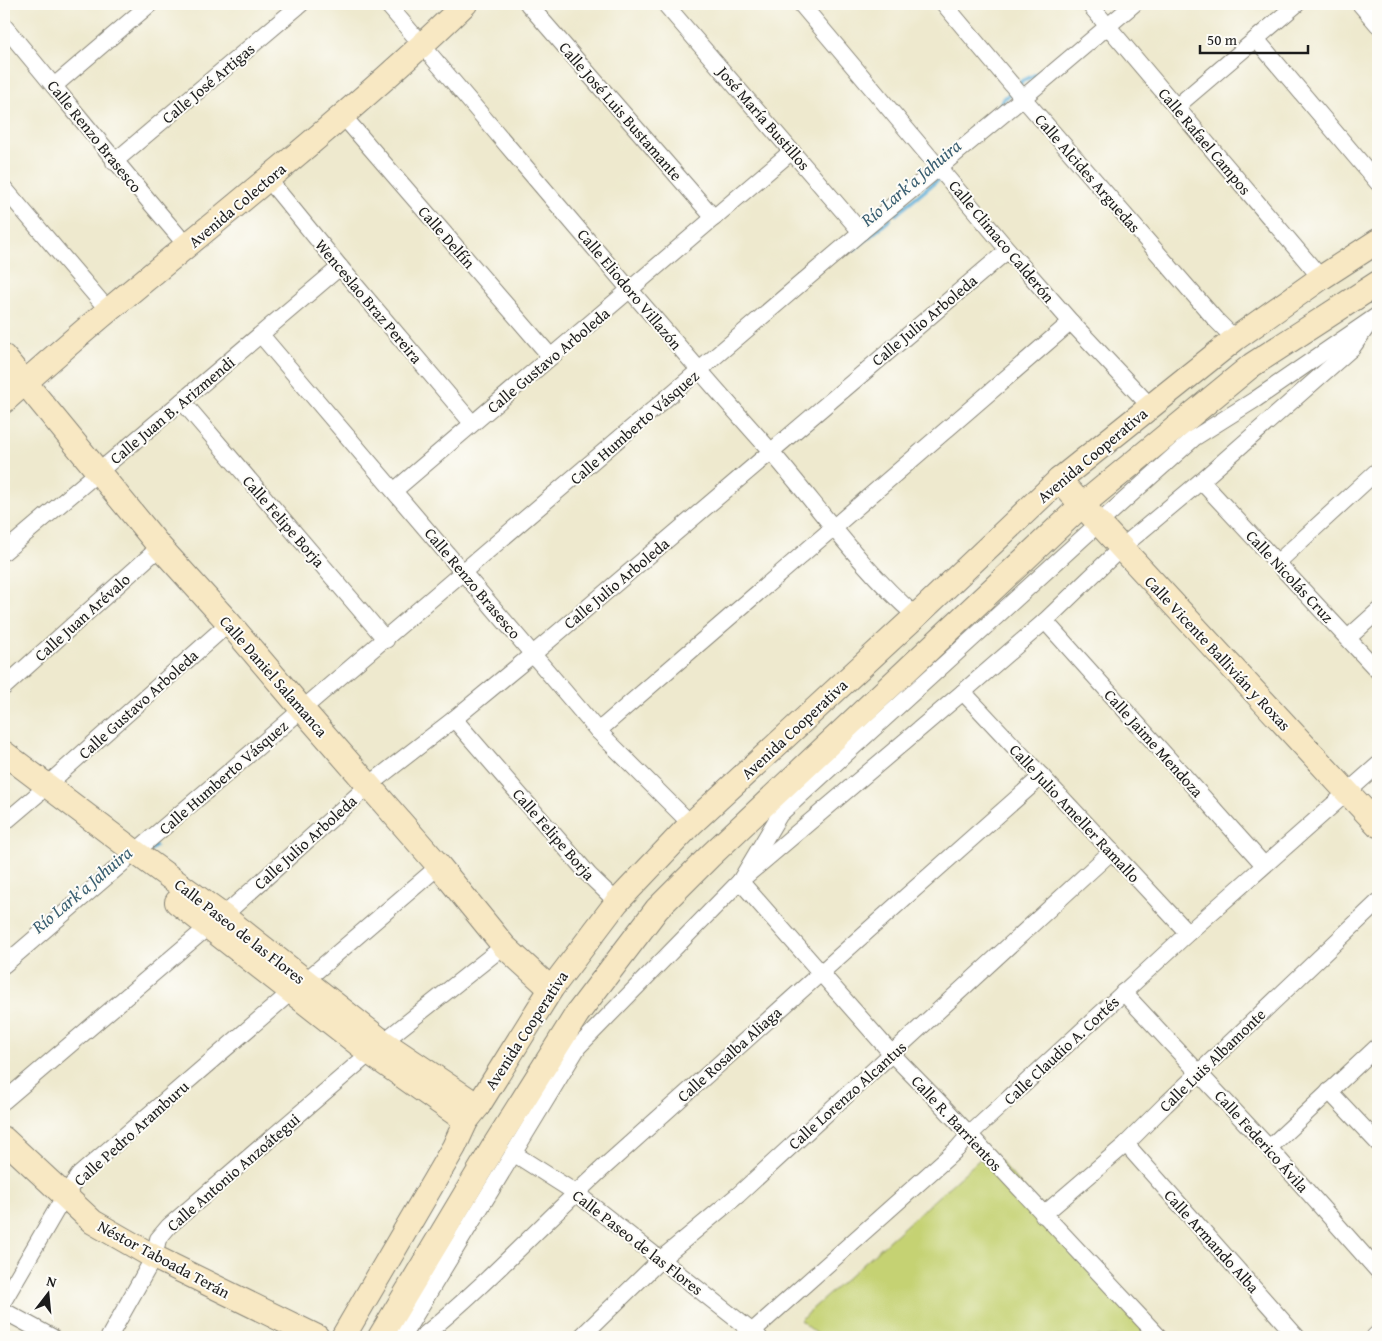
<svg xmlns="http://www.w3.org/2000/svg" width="1382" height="1341" viewBox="0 0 1382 1341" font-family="'Gentium Book Plus',serif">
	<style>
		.green { fill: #c5d273; stroke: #707748 }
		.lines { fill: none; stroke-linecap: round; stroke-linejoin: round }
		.stream { stroke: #5daed8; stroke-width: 4.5 }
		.street-casing { stroke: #858275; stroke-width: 18 }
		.secondary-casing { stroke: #858275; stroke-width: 26 }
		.street { stroke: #fff; stroke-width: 16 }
		.secondary { stroke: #f8e8c3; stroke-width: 24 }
		.labels { text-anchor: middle; stroke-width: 4; stroke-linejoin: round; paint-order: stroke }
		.street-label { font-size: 16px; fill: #1c1c1c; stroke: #fdfcf7 }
		.water-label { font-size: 18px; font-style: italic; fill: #395e71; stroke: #fdfcf7 }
	</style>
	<rect width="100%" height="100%" fill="#fdfcf7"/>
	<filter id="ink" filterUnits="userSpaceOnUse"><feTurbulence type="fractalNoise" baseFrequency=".02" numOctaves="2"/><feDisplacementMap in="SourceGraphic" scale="10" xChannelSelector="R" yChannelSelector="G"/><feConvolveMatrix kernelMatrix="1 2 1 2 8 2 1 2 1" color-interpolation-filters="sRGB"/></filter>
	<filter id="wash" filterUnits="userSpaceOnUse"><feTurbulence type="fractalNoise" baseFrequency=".0096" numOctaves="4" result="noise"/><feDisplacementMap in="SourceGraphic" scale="20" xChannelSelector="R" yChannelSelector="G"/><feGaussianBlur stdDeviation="1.12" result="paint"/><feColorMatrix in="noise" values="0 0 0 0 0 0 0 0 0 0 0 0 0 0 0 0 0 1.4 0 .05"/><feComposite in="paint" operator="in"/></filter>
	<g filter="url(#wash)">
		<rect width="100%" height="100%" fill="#eee9ce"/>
		<path class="green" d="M990,1150L1156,1337H821L800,1320Z"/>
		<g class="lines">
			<g class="stream">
				<path d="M996,113L1004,98L1013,93L1022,81L1044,71"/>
				<path d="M896,214L942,176"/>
				<path d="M849,250L854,249L890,219"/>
				<path d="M146,853L155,846"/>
			</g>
		</g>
	</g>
	<g filter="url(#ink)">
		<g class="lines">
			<defs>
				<g id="street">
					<path d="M387,4C514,152 638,303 768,448C816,503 861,569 916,616"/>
					<path d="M528,4L714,218"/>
					<path d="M665,4L861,232"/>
					<path d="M801,4L1008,250L1071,322L1150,406"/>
					<path d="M944,4L1023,98L1215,319L1235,339"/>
					<path d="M1089,4L1321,278"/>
					<path d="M1360,4L1378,25"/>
					<path d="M4,26C65,99 125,174 187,246"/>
					<path d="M1256,39L1378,183"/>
					<path d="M54,86L150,4"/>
					<path d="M1176,107L1297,4"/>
					<path d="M343,116L551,357"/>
					<path d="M114,162L301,4"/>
					<path d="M268,179L340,267L472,423"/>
					<path d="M4,188L108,310"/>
					<path d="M261,335L598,731L691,824"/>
					<path d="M182,401L386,640"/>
					<path d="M1201,481L1378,671"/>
					<path d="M395,490L792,151"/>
					<path d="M4,552L340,267"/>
					<path d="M1278,562L1378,470"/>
					<path d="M1045,621L1264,865"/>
					<path d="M1348,638L1378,611"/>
					<path d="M4,687L160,547"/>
					<path d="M963,692L1188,933"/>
					<path d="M454,719L589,875L617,902"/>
					<path d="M598,731L1071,322"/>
					<path d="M47,785L229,623"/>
					<path d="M4,823L37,795"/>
					<path d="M135,852L861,232L1023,98L1134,4"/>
					<path d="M223,916L369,785L454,719L533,654L1008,250"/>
					<path d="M4,965L124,862"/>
					<path d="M305,981L439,866"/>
					<path d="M1123,992L1269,1148L1378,1271"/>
					<path d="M383,1042L504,946"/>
					<path d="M1329,1091L1378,1143"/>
					<path d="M4,1101L209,926"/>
					<path d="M1126,1144L1297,1337"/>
					<path d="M1269,1148L1378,1046"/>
					<path d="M513,1153L576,1193L759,1337"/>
					<path d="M1043,1215L1126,1144L1165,1105L1378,902"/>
					<path d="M4,1300L65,1195L79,1175L291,992"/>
					<path d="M4,1311L52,1337"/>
					<path d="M109,1337L154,1257L158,1239L169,1226L370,1053"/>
					<path d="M402,1337L578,1047L740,881L963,692L1045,621L1122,547L1201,481L1352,348L1366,328"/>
					<path d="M422,1337C486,1285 542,1224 603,1168C748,1037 895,906 1042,776"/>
					<path d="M581,1337L661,1259L738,1195L1112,851"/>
					<path d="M746,1337L957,1149L969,1135L1188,933L1378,765"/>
					<path d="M1159,1337L937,1100L892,1054L740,881L780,814L1099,523L1194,438L1256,399L1378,315"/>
					<path d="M1374,1337L1378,1333"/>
				</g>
				<g id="secondary">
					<path d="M4,357L160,547L229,623L302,709L439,866L504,946L551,989"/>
					<path d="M4,401C39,370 74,339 110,309C230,209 353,113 465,4"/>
					<path d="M1059,480L1348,793L1378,825"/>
					<path d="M4,753L135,852L223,916L383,1042L478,1106"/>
					<path d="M177,902L370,1053L466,1121"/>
					<path d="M4,1139L93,1222L154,1257L317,1337"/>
					<path d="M343,1337L454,1147L466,1121L478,1106L551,989L617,902L691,824L916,616L1059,480L1235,339L1321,278L1378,241"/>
					<path d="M380,1337L496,1143L577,1014L657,909L710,856L1082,505L1252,365L1378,283"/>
				</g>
			</defs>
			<use href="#street" class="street-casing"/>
			<use href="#secondary" class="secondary-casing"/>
			<use href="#street" class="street"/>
			<use href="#secondary" class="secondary"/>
		</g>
	</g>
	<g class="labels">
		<g class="street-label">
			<text transform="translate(208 83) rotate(-40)" y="6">Calle José Artigas</text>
			<text transform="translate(621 111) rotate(49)" y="6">Calle José Luis Bustamante</text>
			<text transform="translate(764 118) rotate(49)" y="6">José María Bustillos</text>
			<text transform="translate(95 136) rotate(51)" y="6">Calle Renzo Brasesco</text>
			<text transform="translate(1205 141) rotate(50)" y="6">Calle Rafael Campos</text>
			<text transform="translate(1088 173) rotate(49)" y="6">Calle Alcides Arguedas</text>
			<text transform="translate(237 205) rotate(-40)" y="6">Avenida Colectora</text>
			<text transform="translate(447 237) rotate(49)" y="6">Calle Delfín</text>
			<text transform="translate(1002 241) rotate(50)" y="6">Calle Climaco Calderón</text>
			<text transform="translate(630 289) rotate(50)" y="6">Calle Eliodoro Villazón</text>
			<text transform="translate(369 301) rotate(50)" y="6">Wenceslao Braz Pereira</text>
			<text transform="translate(924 320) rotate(-40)" y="6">Calle Julio Arboleda</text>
			<text transform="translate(548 360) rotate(-40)" y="6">Calle Gustavo Arboleda</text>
			<text transform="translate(172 410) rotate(-40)" y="6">Calle Juan B. Arizmendi</text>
			<text transform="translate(634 427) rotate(-41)" y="6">Calle Humberto Vásquez</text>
			<text transform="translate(1092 455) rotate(-40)" y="6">Avenida Cooperativa</text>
			<text transform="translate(284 521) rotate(49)" y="6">Calle Felipe Borja</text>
			<text transform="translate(1290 576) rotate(47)" y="6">Calle Nicolás Cruz</text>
			<text transform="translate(473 583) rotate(50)" y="6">Calle Renzo Brasesco</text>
			<text transform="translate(616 583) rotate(-40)" y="6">Calle Julio Arboleda</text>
			<text transform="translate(82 617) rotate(-42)" y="6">Calle Juan Arévalo</text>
			<text transform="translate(1218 653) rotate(47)" y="6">Calle Vicente Ballivián y Roxas</text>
			<text transform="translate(274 676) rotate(49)" y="6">Calle Daniel Salamanca</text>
			<text transform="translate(138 704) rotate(-42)" y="6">Calle Gustavo Arboleda</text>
			<text transform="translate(794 729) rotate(-43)" y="6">Avenida Cooperativa</text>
			<text transform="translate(1154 743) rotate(48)" y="6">Calle Jaime Mendoza</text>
			<text transform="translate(223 777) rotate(-41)" y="6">Calle Humberto Vásquez</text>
			<text transform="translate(1075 813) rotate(47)" y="6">Calle Julio Ameller Ramallo</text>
			<text transform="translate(554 834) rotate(49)" y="6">Calle Felipe Borja</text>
			<text transform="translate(305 842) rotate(-42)" y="6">Calle Julio Arboleda</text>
			<text transform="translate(240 931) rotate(38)" y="6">Calle Paseo de las Flores</text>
			<text transform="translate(526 1030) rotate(-57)" y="6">Avenida Cooperativa</text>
			<text transform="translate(1061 1050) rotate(-43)" y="6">Calle Claudio A. Cortés</text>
			<text transform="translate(729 1054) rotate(-42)" y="6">Calle Rosalba Aliaga</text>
			<text transform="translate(1212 1060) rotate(-44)" y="6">Calle Luis Albamonte</text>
			<text transform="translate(847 1095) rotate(-42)" y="6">Calle Lorenzo Alcantus</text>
			<text transform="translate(957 1123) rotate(47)" y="6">Calle R. Barrientos</text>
			<text transform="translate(131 1133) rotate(-42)" y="6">Calle Pedro Aramburu</text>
			<text transform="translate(1262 1141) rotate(48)" y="6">Calle Federico Ávila</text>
			<text transform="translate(233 1172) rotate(-41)" y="6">Calle Antonio Anzoátegui</text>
			<text transform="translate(1212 1241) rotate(48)" y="6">Calle Armando Alba</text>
			<text transform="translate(638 1242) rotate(38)" y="6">Calle Paseo de las Flores</text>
			<text transform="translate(164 1259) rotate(28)" y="6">Néstor Taboada Terán</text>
		</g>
		<g class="water-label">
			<text transform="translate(911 183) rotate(-40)" y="6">Río Lark’a Jahuira</text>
			<text transform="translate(82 890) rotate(-40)" y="6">Río Lark’a Jahuira</text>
		</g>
	</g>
	<rect width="1382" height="1341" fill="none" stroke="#fdfcf7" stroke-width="20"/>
	<g transform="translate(48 1294) rotate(16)" stroke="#fdfcf7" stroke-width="4" paint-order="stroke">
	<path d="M0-4L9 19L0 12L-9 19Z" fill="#1c1c1c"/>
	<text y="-8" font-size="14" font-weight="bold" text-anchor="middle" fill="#1c1c1c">N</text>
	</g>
	<path d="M1200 45v8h108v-8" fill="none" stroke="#1c1c1c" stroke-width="2.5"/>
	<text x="1207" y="45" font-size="15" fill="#1c1c1c" stroke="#fdfcf7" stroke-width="4" paint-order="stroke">50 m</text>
</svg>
